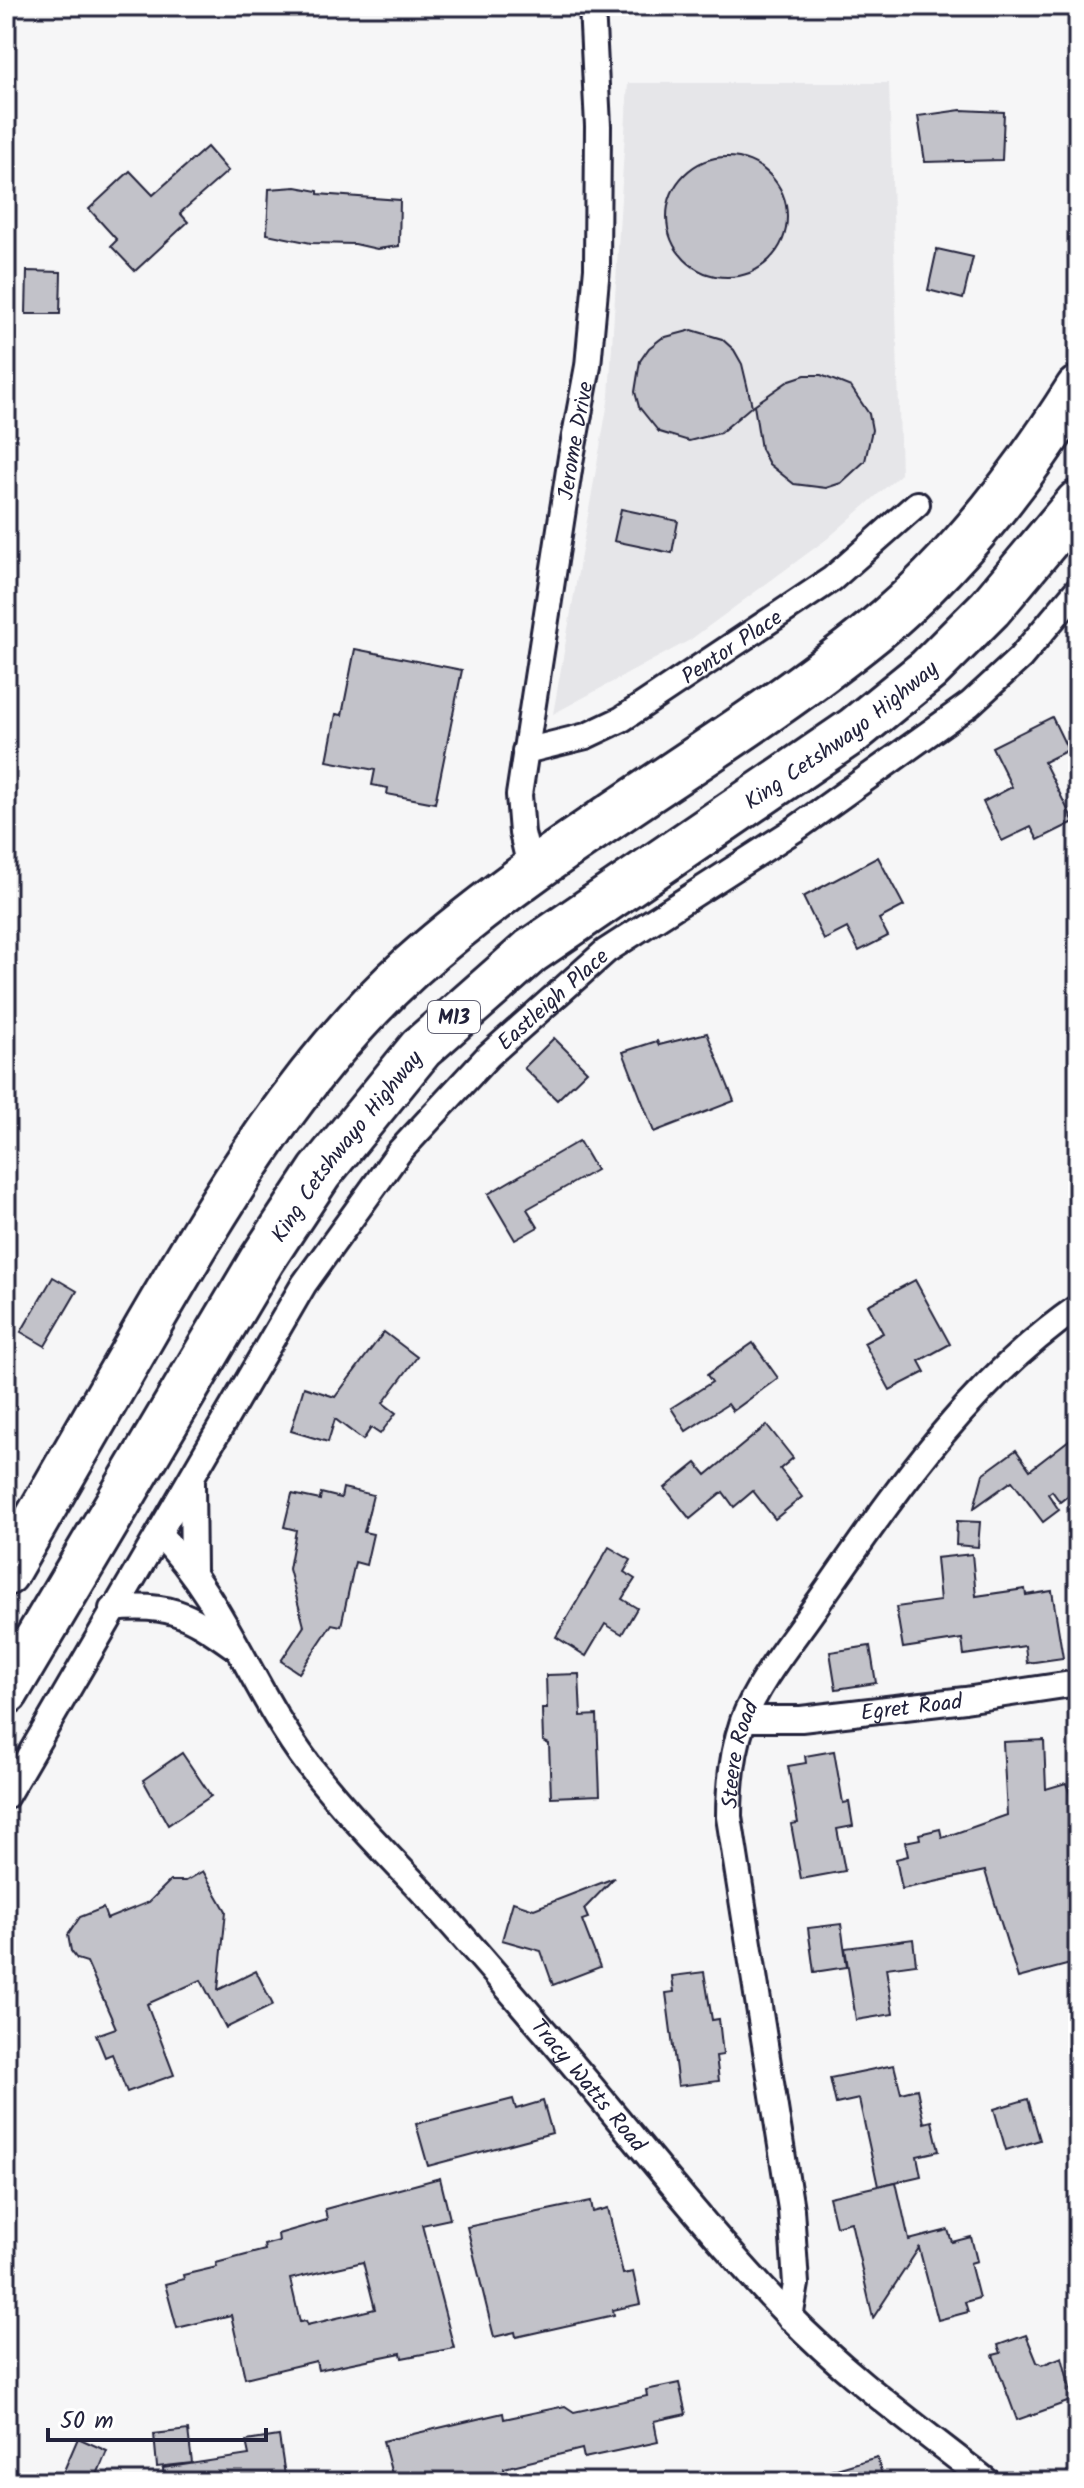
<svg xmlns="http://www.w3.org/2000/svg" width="1084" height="2488" viewBox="0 0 1084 2488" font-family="Kalam,sans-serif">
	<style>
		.built { fill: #e6e6e9 }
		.building { fill: #c2c2c9; stroke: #22223b; stroke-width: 2; fill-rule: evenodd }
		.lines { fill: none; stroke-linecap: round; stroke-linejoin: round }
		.street-casing { stroke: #22223b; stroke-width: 30 }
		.highway-casing { stroke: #22223b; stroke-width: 50 }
		.street { stroke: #fff; stroke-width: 24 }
		.highway { stroke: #fff; stroke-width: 44 }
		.labels { text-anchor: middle; stroke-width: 8; stroke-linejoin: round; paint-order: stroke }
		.shield { fill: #fff; stroke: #646476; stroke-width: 2 }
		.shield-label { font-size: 20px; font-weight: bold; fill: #22223b }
		.street-label { font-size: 22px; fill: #22223b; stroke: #fff }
	</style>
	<rect width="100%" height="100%" fill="#f6f6f7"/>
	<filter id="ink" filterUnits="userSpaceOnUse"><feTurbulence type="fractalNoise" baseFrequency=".0125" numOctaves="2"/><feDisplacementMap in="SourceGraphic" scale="16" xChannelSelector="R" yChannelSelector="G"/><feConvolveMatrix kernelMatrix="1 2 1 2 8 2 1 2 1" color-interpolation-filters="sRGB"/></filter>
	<g filter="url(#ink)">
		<path class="built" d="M628,83H889L901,474L827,539L690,640L553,714L609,396Z"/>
		<g class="building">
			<path d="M961,110L1004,112L1002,160L925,162L918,116Z"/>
			<path d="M207,147L228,171L180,213L188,222L135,271L111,246L117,240L89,209L130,171L153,195Z"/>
			<circle cx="727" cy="217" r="60"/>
			<path d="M296,187L318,191V194L400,200L399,246L377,249L355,244L311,243L267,234L269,189Z"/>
			<path d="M937,249L973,257L963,299L928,290Z"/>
			<path d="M27,271L61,272L60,314H26Z"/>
			<path d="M692,330L722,339L734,350L742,364L752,406L720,433L689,441L659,432L639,407L635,392L640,361L649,348L662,338Z"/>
			<path d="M805,375H821L851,387L869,414L872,430L865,461L841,483L826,488L794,484L769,464L761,449L754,405L790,380Z"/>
			<path d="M621,509L678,521L672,553L614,541Z"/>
			<path d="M355,649L462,670L435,803L387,794L388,788L372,785L375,770L327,761L336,714L342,715Z"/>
			<path d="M1052,717L1068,750L1044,762L1074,822L1038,840L1031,827L1002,841L983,802L1012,787L992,747Z"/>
			<path d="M878,857L904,906L879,919L888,936L859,951L847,928L824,940L803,897Z"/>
			<path d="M707,1033L734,1101L654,1132L623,1052L657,1041L659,1045Z"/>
			<path d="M554,1038L587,1071L557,1100L524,1068Z"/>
			<path d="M579,1141L596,1170L527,1209L538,1227L515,1240L488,1194Z"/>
			<path d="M53,1277L77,1291L45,1346L21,1332Z"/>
			<path d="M915,1280L950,1344L919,1361L925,1372L890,1390L864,1343L883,1333L868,1305Z"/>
			<path d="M384,1332L417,1357L383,1403L396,1413L380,1434L371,1428L363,1440L335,1419L328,1442L291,1431L304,1387L335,1397Z"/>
			<path d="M753,1343L778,1378L733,1411L728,1404L686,1431L671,1408L712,1382L707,1375Z"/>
			<path d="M767,1425L793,1458L780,1469L802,1497L775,1519L753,1491L734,1507L723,1492L690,1519L665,1488L696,1463L706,1475Z"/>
			<path d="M1078,1433V1488L1060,1502L1052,1491L1048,1494L1059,1510L1043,1522L1012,1481L974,1508L983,1474L1016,1450L1030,1470Z"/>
			<path d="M343,1488L373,1495L364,1532L373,1534L366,1565L355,1562L341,1626L332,1624L299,1673L281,1661L304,1626L289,1569L296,1530L284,1527L292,1494L320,1500L321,1493L341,1498Z"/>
			<path d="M957,1521L980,1522L978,1547L956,1545Z"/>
			<path d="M609,1547L631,1560L624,1572L635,1579L622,1599L637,1608L622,1634L605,1624L586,1656L556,1637Z"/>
			<path d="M972,1554L976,1596L1025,1589L1026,1595L1052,1591L1063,1658L1027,1663L1025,1646L964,1655L962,1639L903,1648L896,1607L940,1601L936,1558Z"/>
			<path d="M870,1646L876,1683L836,1689L830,1652Z"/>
			<path d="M579,1674L581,1716L597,1715L600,1795L551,1797L549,1744L543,1741L542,1709H547L546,1675Z"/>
			<path d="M1044,1740L1046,1789L1066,1783L1078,1816V1962L1018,1978L985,1871L902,1889L896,1859L908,1856L905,1842L920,1839L919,1834L940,1829L942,1838L1007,1815L1003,1742Z"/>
			<path d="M834,1751L843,1803L849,1802L853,1826L837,1829L845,1871L801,1879L791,1824L798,1823L788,1766L806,1763L805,1756Z"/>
			<path d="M182,1753L211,1796L168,1825L143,1780Z"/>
			<path d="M203,1871L226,1911L218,1990L256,1971L273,2005L226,2028L201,1980L147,2004L174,2075L127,2092L112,2054L105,2057L96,2035L116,2028L87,1962L77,1959L71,1951L68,1935L80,1917L103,1908L107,1919L149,1902L170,1881H186Z"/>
			<path d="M614,1878L584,1909L588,1918L582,1920L600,1967L553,1985L541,1951L502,1940L513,1902L534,1909Z"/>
			<path d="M841,1924L847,1967L814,1972L808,1928Z"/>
			<path d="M913,1939L916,1964L886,1968L893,2014L856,2020L845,1948Z"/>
			<path d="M704,1972L712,2020L719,2019L723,2055L716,2056L719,2081L678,2086L666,1993L674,1992L672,1976Z"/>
			<path d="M894,2065L901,2093L917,2089L924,2123L932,2121L939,2151L917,2156L921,2176L878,2186L859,2099L836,2104L830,2078Z"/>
			<path d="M513,2099L516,2109L543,2101L552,2133L428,2166L416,2124Z"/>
			<path d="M1028,2099L1040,2140L1006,2150L994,2109Z"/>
			<path d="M440,2178L450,2219L422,2225L454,2348L402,2358L401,2353L318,2370L316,2361L245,2378L231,2315L177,2328L165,2284L184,2279L183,2275L217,2267L216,2263L265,2250L264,2245L279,2241L278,2234L327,2220L325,2209ZM363,2262L375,2309L307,2325L306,2321L300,2322L290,2279Z"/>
			<path d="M896,2182L909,2240L948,2230L952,2242L971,2237L977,2261L970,2263L979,2298L965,2302L968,2312L938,2320L919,2248L873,2318L851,2222L836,2226L829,2197Z"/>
			<path d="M591,2201L593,2212L608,2208L623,2274L633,2272L640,2304L613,2310L614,2315L516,2337L515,2332L494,2337L467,2227Z"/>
			<path d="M1026,2335L1037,2362L1042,2365L1062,2357L1073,2400L1017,2420L993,2355L1001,2353L998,2345Z"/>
			<path d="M679,2383L686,2414L654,2421L658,2442L584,2458L582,2449L504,2468L506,2482H394L383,2441L503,2413L504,2419L565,2406L574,2412L647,2396L646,2390Z"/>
			<path d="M188,2430L192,2463L157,2467L154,2434Z"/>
			<path d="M279,2436L286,2482H164L163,2468L249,2455L246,2441Z"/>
			<path d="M78,2438L107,2451L94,2482H59Z"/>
			<path d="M877,2457L884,2482H814L813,2476Z"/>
		</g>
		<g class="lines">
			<defs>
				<g id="street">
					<path id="s1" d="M525,751L586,736L622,719L832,579L917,504"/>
					<path id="s2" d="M531,871L522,833L519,795L571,457L588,366L597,268L598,126L592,6"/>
					<path d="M192,1483L193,1571"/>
					<path id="s3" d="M160,1535C224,1600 253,1692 308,1764C342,1808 380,1847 418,1887C460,1932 500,1979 540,2026C623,2122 700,2224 788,2315C848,2377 921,2429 988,2482"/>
					<path d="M112,1609C168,1603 187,1613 232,1645"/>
					<path id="s4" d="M744,1719H801L965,1700L1078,1683"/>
					<path id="s5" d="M6,1796L304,1284L399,1152L488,1056L606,951L794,830L970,704L1020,658L1078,589"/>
					<path id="s6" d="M790,2318L796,2284L791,2209L729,1817C729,1784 732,1753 743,1721C759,1679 793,1640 818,1603C894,1494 967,1384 1078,1307"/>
				</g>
				<g id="highway">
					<path d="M6,1573C53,1491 101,1408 148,1326C223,1197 300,1067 412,966C555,839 726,751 874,631C956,564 1022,478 1078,389"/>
					<path id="s7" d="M6,1692L262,1260L320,1172L421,1048L531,951L854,730L928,670L990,608L1078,503"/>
				</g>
			</defs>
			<use href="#street" class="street-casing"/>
			<use href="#highway" class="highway-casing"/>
			<use href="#street" class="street"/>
			<use href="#highway" class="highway"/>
		</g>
	</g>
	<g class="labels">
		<rect class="shield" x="428" y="1001" width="52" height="32" rx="6"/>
		<g class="shield-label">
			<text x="454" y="1024">M13</text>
		</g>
		<g class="street-label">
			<text dy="8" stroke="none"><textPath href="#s2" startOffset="436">Jerome Drive</textPath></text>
			<text dy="8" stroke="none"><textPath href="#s1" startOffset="234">Pentor Place</textPath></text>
			<text dy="8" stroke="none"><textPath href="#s7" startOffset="1292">King Cetshwayo Highway</textPath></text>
			<text dy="8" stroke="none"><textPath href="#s5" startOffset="972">Eastleigh Place</textPath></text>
			<text dy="8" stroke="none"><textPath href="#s7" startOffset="644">King Cetshwayo Highway</textPath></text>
			<text dy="8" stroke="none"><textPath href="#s4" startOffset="168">Egret Road</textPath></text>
			<text dy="8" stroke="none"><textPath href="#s6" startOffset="570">Steere Road</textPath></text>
			<text dy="8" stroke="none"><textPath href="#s3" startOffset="700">Tracy Watts Road</textPath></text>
		</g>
	</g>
	<rect width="1084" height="2488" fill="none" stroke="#fff" stroke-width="32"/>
	<rect x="16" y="16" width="1052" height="2456" fill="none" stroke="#22223b" stroke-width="3" filter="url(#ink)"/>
	<path d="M48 2428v12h218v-12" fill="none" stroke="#22223b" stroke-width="4"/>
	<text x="60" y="2428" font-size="24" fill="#22223b" stroke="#ffffff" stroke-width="6" paint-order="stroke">50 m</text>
</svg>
